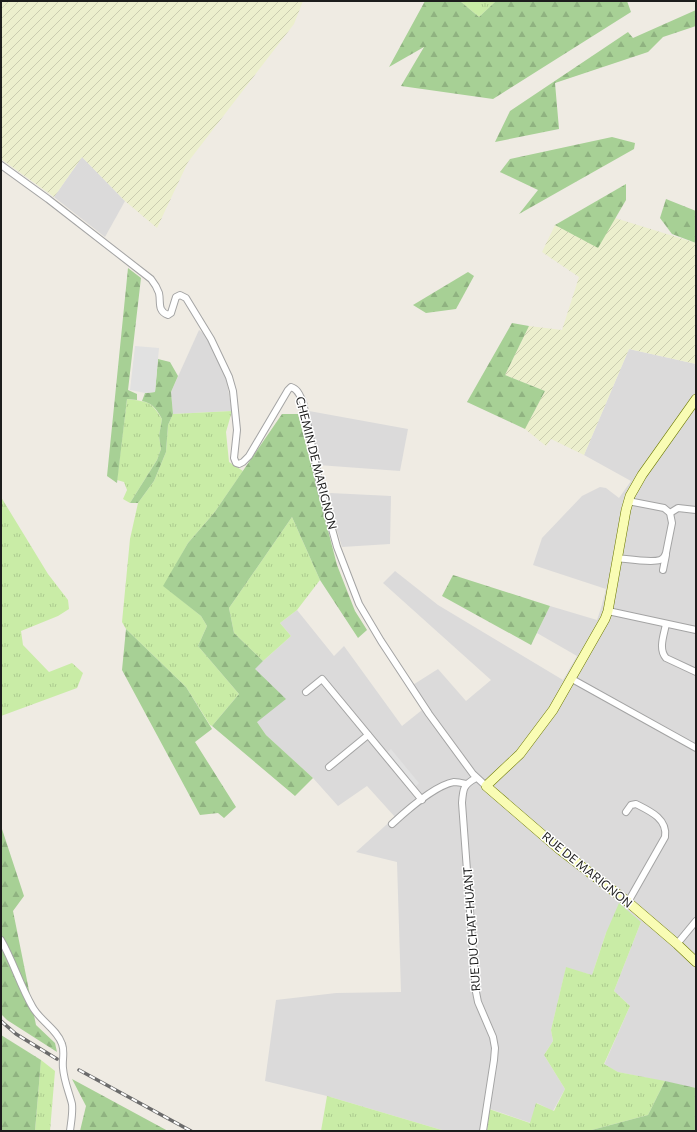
<svg xmlns="http://www.w3.org/2000/svg" width="697" height="1132" viewBox="0 0 697 1132" font-family="Commissioner,sans-serif">
	<style>
		.residential { fill: #dbdada }
		.farmland { fill: url(#farmland-furrows) }
		.grass { fill: url(#grass-tufts) }
		.forest { fill: url(#forest-firs) }
		.parking { fill: #e1e1e1 }
		.lines { fill: none; stroke-linecap: round; stroke-linejoin: round }
		.street-casing { stroke: #a4a4a4; stroke-width: 8 }
		.secondary-casing { stroke: #6c7900; stroke-width: 10 }
		.street { stroke: #fff; stroke-width: 6 }
		.secondary { stroke: #f9fcb4; stroke-width: 9 }
		.rail-casing { stroke: #6b6b6b; stroke-width: 3.5 }
		.rail { stroke: #fff; stroke-width: 2; stroke-dasharray: 6; stroke-linecap: butt }
		.labels { text-anchor: middle; stroke-width: 3; stroke-linejoin: round; paint-order: stroke }
		.street-label { font-size: 12px; fill: #1d1d1d; stroke: #fff }
	</style>
	<defs>
		<pattern id="farmland-furrows" width="10" height="10" patternUnits="userSpaceOnUse"><rect width="10" height="10" fill="#ecefcd"/><path d="M-1 1l2-2M0 10L10 0M9 11l2-2" fill="none" stroke="#caccb0"/></pattern>
		<pattern id="grass-tufts" width="24" height="20" patternUnits="userSpaceOnUse"><rect width="24" height="20" fill="#c9eca6"/><path d="M3 7l-1-3M5 7V3M7 7l1-3M15 17l-1-3M17 17v-4M19 17l1-3" fill="none" stroke="#acca8e"/></pattern>
		<pattern id="forest-firs" width="22" height="20" patternUnits="userSpaceOnUse"><rect width="22" height="20" fill="#a7d095"/><path d="M5 1l3.5 6h-7zM16 11l3.5 6h-7z" fill="#8fb280"/></pattern>
	</defs>
	<rect width="100%" height="100%" fill="#efebe3"/>
	<g class="residential">
		<path d="M82,157L125,201L105,237L54,197Z"/>
		<path d="M199,330L204,334L212,346L226,377L232,411L173,414L171,392Z"/>
		<path d="M629,349L696,364V1088L618,1072L604,1065L630,1006L614,991L641,922L606,933L592,975L566,968L551,1030L553,1041L544,1055L565,1089L553,1111L537,1103L531,1123L490,1109L487,1131H445L327,1096L265,1081L276,1000L336,993L401,992L397,862L356,852L395,817L367,786L338,806L313,778L266,735L257,722L254,669L291,636L280,623L297,610L334,656L344,646L402,726L422,710L408,688L438,669L466,701L491,680L383,583L395,571L438,605L563,680L577,656L537,633L550,606L597,620L601,608L606,589L533,565L542,538L582,496L600,487L606,488L619,498L631,481L584,455Z"/>
		<path d="M309,411L408,429L400,471L318,465Z"/>
		<path d="M330,493L391,496L390,544L342,547L333,517Z"/>
	</g>
	<g class="farmland">
		<path d="M1,1H303L294,24L188,162L157,228L125,201L82,157L54,197L1,159Z"/>
		<path d="M615,218L696,243V364L629,349L584,455L551,439L546,446L525,429L545,391L505,375L529,326L562,330L579,277L542,252L555,225L598,247Z"/>
	</g>
	<g class="grass">
		<path d="M460,1H496L479,17Z"/>
		<path d="M127,399C148,402 150,400 162,419L159,436L161,449L157,460L130,503L123,499L127,490L124,482L117,480Z"/>
		<path d="M232,411L226,432L229,462L243,471L214,513L188,543L164,586L201,616L207,626L198,646L239,694L212,726L210,725L186,687L126,629L122,622L130,539L138,503L154,481L166,452L168,425L173,414Z"/>
		<path d="M1,497L48,574L68,600L69,609L58,616L21,631L23,645L49,672L72,663L83,673L77,688L1,716Z"/>
		<path d="M292,517L320,580L297,610L280,623L291,636L263,661L234,633L229,608Z"/>
		<path d="M619,903L641,922L614,991L630,1006L604,1064L618,1072L665,1081L648,1115L588,1131H487L489,1109L530,1123L536,1103L554,1111L565,1089L544,1055L553,1041L551,1030L566,967L592,975L606,933Z"/>
		<path d="M41,1060L55,1071L50,1131H35Z"/>
		<path d="M327,1096L445,1131H321Z"/>
	</g>
	<g class="forest">
		<path d="M425,1H460L479,17L496,1H627L631,12L493,99L401,86L424,47L389,67Z"/>
		<path d="M696,10V26L663,37L648,52L555,83L559,129L495,142L510,111L628,32L633,38Z"/>
		<path d="M612,137L635,143L634,149L519,214L538,190L500,172L510,159Z"/>
		<path d="M626,184V200L598,248L555,225Z"/>
		<path d="M666,199L696,211V243L672,234L660,218Z"/>
		<path d="M128,268L141,278L128,390L137,394V400L127,399L117,483L107,476Z"/>
		<path d="M468,272L474,276L456,309L426,313L413,305Z"/>
		<path d="M512,323L529,326L505,375L545,391L525,429L467,402Z"/>
		<path d="M158,359L170,362L178,376L171,392L173,414L168,425L166,452L154,481L138,503H130L157,460L161,449L159,436L162,419C157,410 153,403 142,401L145,393L155,392Z"/>
		<path d="M282,414H298L337,565L355,611L367,630L358,638L320,580L292,517L229,608L234,633L263,661L255,669L286,699L257,722L266,735L313,778L295,796L212,726L239,694L198,646L207,626L201,616L163,586L188,543L214,513Z"/>
		<path d="M453,575L550,606L531,645L442,596Z"/>
		<path d="M126,629L186,687L212,729L195,742L236,807L224,818L218,813L200,815L122,670Z"/>
		<path d="M1,826L24,896L13,911L36,1025L55,1043L57,1052L7,1020L1,1014Z"/>
		<path d="M1,1035L41,1060L35,1131H1Z"/>
		<path d="M72,1079L168,1131H80L86,1106Z"/>
		<path d="M665,1081L696,1088V1131H588L648,1115Z"/>
	</g>
	<g class="parking">
		<path d="M135,346L159,348L155,392L145,393L130,390Z"/>
		<path d="M391,749L419,783L415,787L395,762L386,753Z"/>
	</g>
	<g class="lines">
		<defs>
			<g id="street">
				<path d="M1,165L48,199L151,279C155,284 157,287 159,293C161,302 157,311 168,315L171,313L176,297L180,295L186,298L211,339L229,377L233,391L237,430L234,458L236,463L239,464L243,462L249,456L288,390L291,387C298,389 300,396 303,402L320,486L337,547L359,604L381,641L429,714L473,774L486,786"/>
				<path d="M670,513L678,508L696,510"/>
				<path d="M617,558C628,559 651,563 660,560C663,559 665,556 666,553L672,523L670,513L664,508L628,501"/>
				<path d="M663,570L666,555"/>
				<path d="M608,611L696,630"/>
				<path d="M666,624C664,635 658,649 666,658L696,672"/>
				<path d="M572,679L696,748"/>
				<path d="M306,692L322,679L422,800"/>
				<path d="M329,767L368,735"/>
				<path d="M476,778C463,785 463,789 462,803L476,992L478,1002L493,1037L495,1048L494,1060L483,1131"/>
				<path d="M626,812L631,805L636,804C650,811 668,819 665,837L628,902"/>
				<path d="M392,824C406,811 436,785 454,782C458,782 462,783 466,784"/>
				<path d="M1,940C13,961 20,985 32,1006C39,1020 57,1029 62,1044C65,1052 62,1060 63,1068C64,1081 69,1092 72,1104C73,1113 71,1122 70,1131"/>
				<path d="M677,944L696,921"/>
			</g>
			<path id="secondary" d="M696,399L642,475L630,496L626,510L608,611L605,619L553,710L520,754L486,786L559,849L628,902L677,944L696,962"/>
		</defs>
		<use href="#street" class="street-casing"/>
		<use href="#secondary" class="secondary-casing"/>
		<use href="#street" class="street"/>
		<use href="#secondary" class="secondary"/>
		<defs>
			<g id="rail">
				<path d="M1,1021L16,1034L57,1059"/>
				<path d="M79,1070L191,1131"/>
			</g>
		</defs>
		<use href="#rail" class="rail-casing"/>
		<use href="#rail" class="rail"/>
	</g>
	<g class="labels">
		<g class="street-label">
			<text transform="translate(316 463) rotate(76)" y="4">CHEMIN DE MARIGNON</text>
			<text transform="translate(587 870) rotate(39)" y="4">RUE DE MARIGNON</text>
			<text transform="translate(472 929) rotate(-94)" y="4">RUE DU CHAT-HUANT</text>
		</g>
	</g>
	<rect width="697" height="1132" fill="none" stroke="#1d1d1d" stroke-width="4"/>
</svg>
